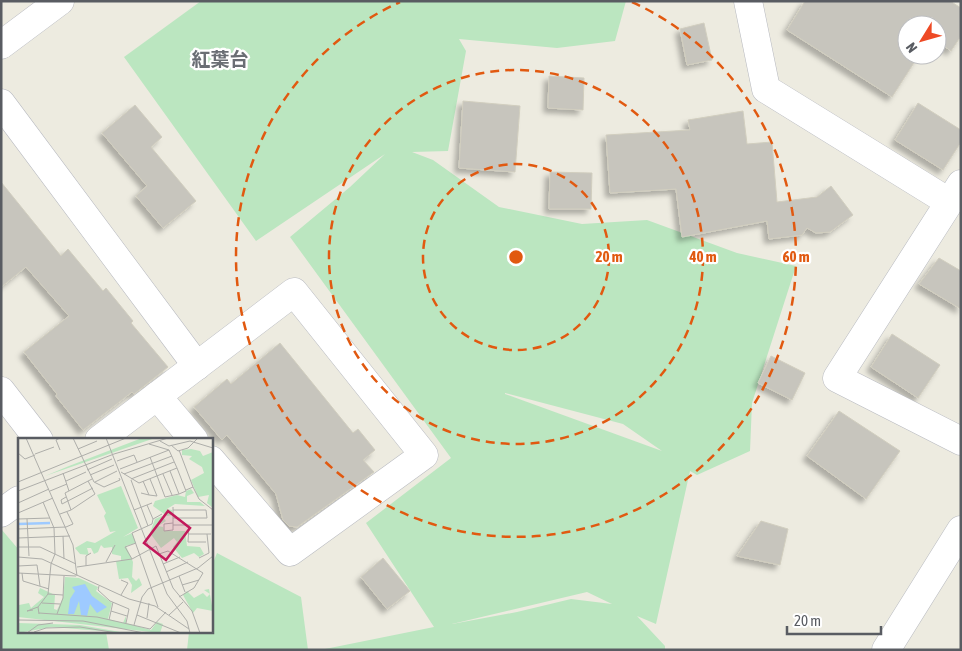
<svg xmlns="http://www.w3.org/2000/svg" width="962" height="651" viewBox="0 0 962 651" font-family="'Asap Condensed','Noto Sans JP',sans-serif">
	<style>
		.green { fill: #bbe6c0; fill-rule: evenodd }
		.building { fill: #c7c5bd; stroke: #d1cebf; filter: url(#shadow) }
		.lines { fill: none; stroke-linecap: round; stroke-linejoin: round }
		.minor-casing { stroke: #b8bac0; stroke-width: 29 }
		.tertiary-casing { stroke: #b8bac0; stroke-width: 29 }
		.minor { stroke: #fff; stroke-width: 28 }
		.tertiary { stroke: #fff; stroke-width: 28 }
		.ring { fill: none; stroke: #e15910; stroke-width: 2.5; stroke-dasharray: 9 6 }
		.labels { text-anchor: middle; stroke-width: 4.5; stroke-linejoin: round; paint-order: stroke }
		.quarter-label { font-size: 19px; font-weight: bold; fill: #6a6e74; stroke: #fff }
		.inset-river { fill: none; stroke: #9ecaff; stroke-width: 2.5 }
		.inset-road { fill: none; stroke: #aeaeaa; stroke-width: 1 }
		.view { fill: #c2185b; fill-opacity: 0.15; stroke: #c2185b; stroke-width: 2.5 }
		.inset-edge { fill: none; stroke: #595c62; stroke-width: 2.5 }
		.centre { fill: #e15910; stroke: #fff; stroke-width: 2.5 }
		.ring-label { font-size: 15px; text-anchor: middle; font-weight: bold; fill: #e15910; stroke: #fff; stroke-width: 4.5; stroke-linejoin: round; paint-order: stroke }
	</style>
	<defs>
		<filter id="shadow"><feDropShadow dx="-4.5" dy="4.5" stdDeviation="2.5" flood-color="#0004"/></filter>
	</defs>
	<rect width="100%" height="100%" fill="#edebe0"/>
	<g class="green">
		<path d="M201,1H626L615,41L557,48L459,39L466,51L448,151L412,152L433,160L499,207L582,224L647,220L737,253L796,266L752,403L750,451L697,475L690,471L656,624L637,616L665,646V650H320L434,627L366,523L451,458L290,237L350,187L385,154L256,241L124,57ZM505,393L623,424L662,451L505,394ZM587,592L612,604L571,599L517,612L452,624Z"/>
		<path d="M2,530L19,550V632H106L109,650H1Z"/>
		<path d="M217,553L301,597L308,650H187L189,632H211V568Z"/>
	</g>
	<g class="building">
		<path d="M805,1H950L961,8V36L951,51L937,41V25H907V55H919L892,97L787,30Z"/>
		<path d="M704,23L712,60L687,65L680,29Z"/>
		<path d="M549,76L584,78L583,110L548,108Z"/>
		<path d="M463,101L520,106L515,172L459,168Z"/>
		<path d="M918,103L961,130V142L943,170L895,140Z"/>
		<path d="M135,105L162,137L151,147L196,201L163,228L136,196L147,186L102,133Z"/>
		<path d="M743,111L747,144L772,142L777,202L817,197L831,186L853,215L830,232L816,233L807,228L802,235L769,239L767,221L682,237L676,189L610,193L606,135L690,130L688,120Z"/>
		<path d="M550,172L592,173L591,209H549Z"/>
		<path d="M1,182L61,256L68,249L103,291L106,288L133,321L131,323L168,367L134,394L132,392L83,430L56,396L57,394L24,352L69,316L26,267L1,287Z"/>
		<path d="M939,258L961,271V309L919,284Z"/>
		<path d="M892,334L940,365L918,398L871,367Z"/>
		<path d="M280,343L353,433L358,429L375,450L363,460L374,472L297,527L289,526L283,520L276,494L227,435L222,440L194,407L227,379L231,384Z"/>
		<path d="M771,356L805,373L792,400L758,383Z"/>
		<path d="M839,411L900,451L866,499L807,456Z"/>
		<path d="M761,521L788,529L780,565L737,556Z"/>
		<path d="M383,558L410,591L387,609L361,577Z"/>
	</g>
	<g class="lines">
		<defs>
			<g id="minor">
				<path d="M748,1L766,89L949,202"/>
				<path d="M1,45L60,1"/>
				<path d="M1,103L197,366"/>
				<path d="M961,184L837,378L961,441"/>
				<path d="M1,391L39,440"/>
				<path d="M157,396L194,440"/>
				<path d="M99,440L294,292L424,455L290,552L211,460"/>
				<path d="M1,513L19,500"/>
			</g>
			<path id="tertiary" d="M886,650L961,530"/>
		</defs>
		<use href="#minor" class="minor-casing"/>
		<use href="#tertiary" class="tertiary-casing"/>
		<use href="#minor" class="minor"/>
		<use href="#tertiary" class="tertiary"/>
	</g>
	<g class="ring">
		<circle cx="516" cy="257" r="93"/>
		<circle cx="516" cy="257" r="187"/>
		<path d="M632 2A280 280 0 1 1 400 2"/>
	</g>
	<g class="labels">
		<g class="quarter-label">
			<text x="220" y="66">紅葉台</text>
		</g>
	</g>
	<g transform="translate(18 438)">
		<rect width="195" height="195" fill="#edebe0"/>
		<path d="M124,0H137L27,38L51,28ZM173,11L182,13L185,18L195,14V70L189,65L191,57L180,59L173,42L186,35L184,29L171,21L174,18L164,17V12ZM103,48L120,90L105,99L114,95L118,105L108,108L115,124L114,139L118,143L121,140L124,147L113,155L114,147L110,140L101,141L98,123H103V118L94,116V109L86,110L83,107L80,114L76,116L73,110H69L71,117L62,116L57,110L69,103L77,105L98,93L92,94L86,78L88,75L79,57ZM173,51L176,55L169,58V64H182L187,68L157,66L149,71L154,72V77L149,78L135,68L137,63L159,57L167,59L168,53ZM144,78L148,83L140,88L145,89L146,93H167L169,108L182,109L186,116L181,119L176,115L164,120L155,109L159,104L156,100L143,110L132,95L137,81ZM47,139L61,140L80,149L78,153L94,165L90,181L105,185L108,178V185L133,192L139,184L145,186L142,195L0,179L1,167L11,165L13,170L26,159L20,155L22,150L37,157L36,171L39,172L45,160ZM191,151L195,173L179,170L175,175L165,157L169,153L176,160L185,155L189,159L192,156L186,152ZM0,185L62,187L108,195L34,189L0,195Z" fill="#bbe6c0"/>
		<path d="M67,146L74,158L89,169L79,175L72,166L69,178L63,177L61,163L56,176H50L52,161L57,153L54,149Z" fill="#9ecaff"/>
		<path class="inset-river" d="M0,86L32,85"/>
		<path class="inset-road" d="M8,0L55,107L59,138M55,0L76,44L86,49L102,42L101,40M88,0L149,156L169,183L172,195M142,3L151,8L172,3L195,10M153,7L160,13L170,10L180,0M60,11L79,3M42,12L38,2L42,0M161,12L175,49L168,52M0,15L7,21L17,17M17,16L36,9M132,19L147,59L161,56L152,33M99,23L116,17L119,24M159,30L168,53L161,56M102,31L151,12M69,32L94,21M103,34L121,45L159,30L151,12L131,6M45,35L51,53M106,36L154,18M145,36L154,57M72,37L96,27M113,41L156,24M113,42L130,88M48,43L68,34M0,44L108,0M77,44L99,33M175,49L181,61L195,72M0,53L96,16L150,0M32,53L49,46M123,55L131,57L125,43M131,57L139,58L132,41M48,59L43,62L44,66L75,50M0,65L31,51M129,67L135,81M155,69V92L146,93V86L155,85M53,72L77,56L70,43M116,72L134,65M155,72H188L189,80H155M0,75L35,60M42,76L53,72L47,55L74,41M0,81L32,80M9,81L11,118M155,87H195M171,87L170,104H188M0,91L48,89L55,86L49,74M195,91V107M170,96H193M45,98L46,121M0,100L52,98M0,109H22L58,126M141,116L150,113L185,135L176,150L161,159M0,119L24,121L111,161L137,168L171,191M181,120L191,115L189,96M114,121L107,109L118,105M88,124L97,107M145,126L162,119M0,128L19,127L22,148M68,128V118L73,115M59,129L114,121L138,108L155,150L174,173L182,195M148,134L170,124M0,135L58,138M4,135L5,143L31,151M161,138L167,154M103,142L110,145L103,157M164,147L181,142M81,148L80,152L92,163L111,171L108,185M30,156L45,157M24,165L42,166M140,169L114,95L134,86L135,81L144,76M15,172L9,173L20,169M93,173L109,178M21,175L79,179L132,191L148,174M21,176L20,169L30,156L33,126L37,116L36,90L25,64M39,176L45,160L46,138M119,177L163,195M151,177L165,164M129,180L131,165M0,182L65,183L126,195M91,182L95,164M116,187L124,159L130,151L180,130L195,118M16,194L28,190L62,189L99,195M9,195L20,187L35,185"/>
		<path class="view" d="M150,73L172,90L148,122L126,105Z"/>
		<rect width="195" height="195" class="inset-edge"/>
	</g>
	<circle cx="516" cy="257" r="8" class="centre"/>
	<g class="ring-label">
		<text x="609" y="262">20 m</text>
		<text x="703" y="262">40 m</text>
		<text x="796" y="262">60 m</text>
	</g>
	<rect width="962" height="651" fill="none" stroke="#595c62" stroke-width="5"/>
	<g transform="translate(922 40) rotate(233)"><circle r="24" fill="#ffffff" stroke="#bdbec0"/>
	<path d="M0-4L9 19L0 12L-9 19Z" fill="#ee4a25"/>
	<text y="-8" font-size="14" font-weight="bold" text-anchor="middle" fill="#595c62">N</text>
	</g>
	<path d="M787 626v8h94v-8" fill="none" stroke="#595c62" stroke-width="2.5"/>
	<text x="794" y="626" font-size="15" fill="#595c62" stroke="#ffffff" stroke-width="4" paint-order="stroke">20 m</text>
</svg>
